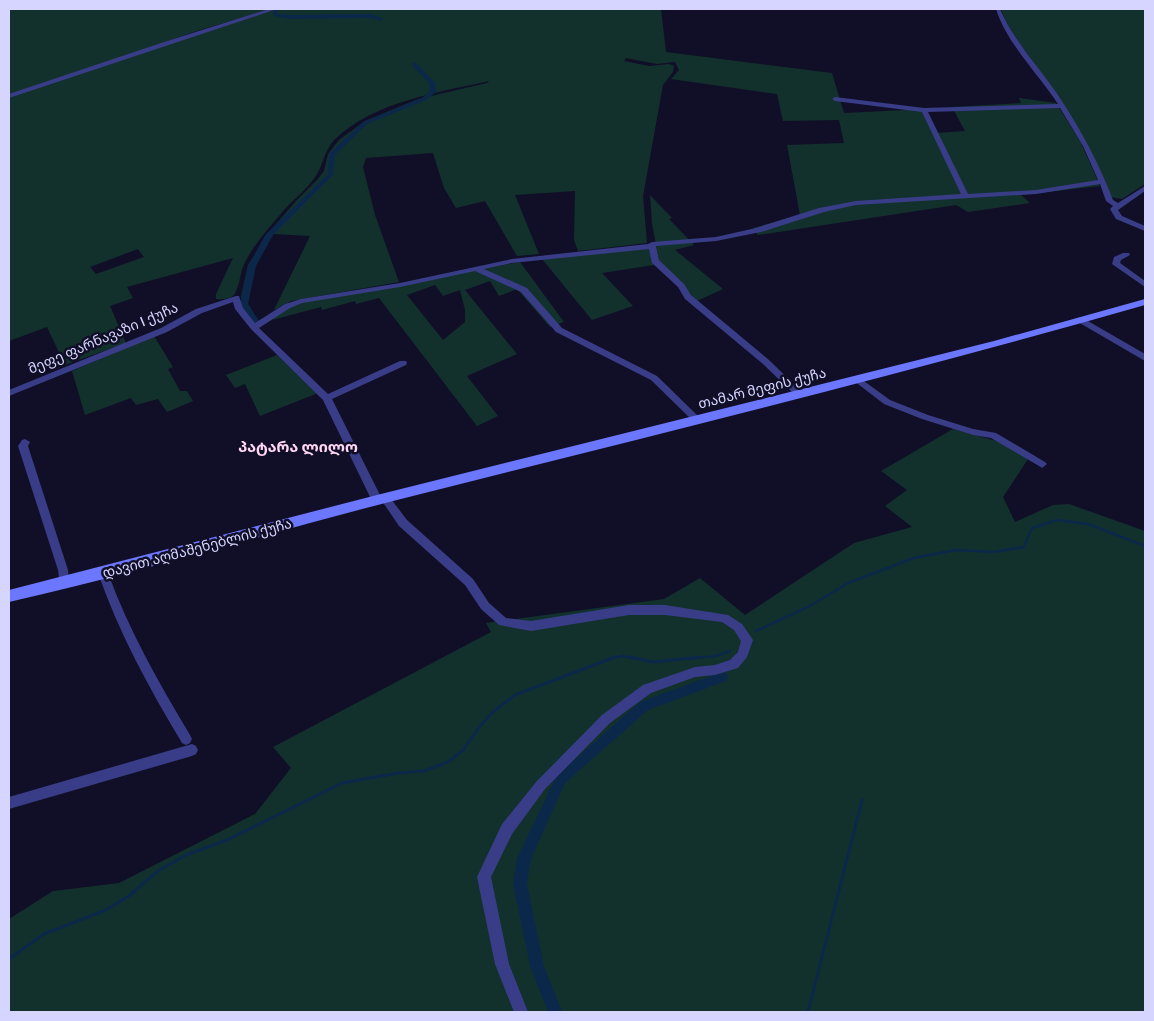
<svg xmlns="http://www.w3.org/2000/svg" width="1154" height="1021" viewBox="0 0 1154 1021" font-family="Signika,'Noto Sans Georgian',sans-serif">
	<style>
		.green { fill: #12312d; fill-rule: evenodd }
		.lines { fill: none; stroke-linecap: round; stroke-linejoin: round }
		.stream-far1 { stroke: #0b284a; stroke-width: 2.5 }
		.stream { stroke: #0b284a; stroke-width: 3 }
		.canal { fill: #0b284a; fill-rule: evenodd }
		.street { fill: #393d87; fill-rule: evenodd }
		.secondary { fill: #6c77ff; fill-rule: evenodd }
		.labels { text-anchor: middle; stroke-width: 5; stroke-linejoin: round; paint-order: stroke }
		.street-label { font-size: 14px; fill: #d5d5ff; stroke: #110f27 }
		.neighbourhood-label { font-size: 15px; font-weight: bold; fill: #ffd7f4; stroke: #110f27 }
	</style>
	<rect width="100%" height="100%" fill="#110f27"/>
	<g class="green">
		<path d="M9,9H271L197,31L9,95Z"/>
		<path d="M278,9H661L666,52L832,73L844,113L926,109L937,133L965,131L952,107L1021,103L1019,98L1056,103L1081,143L1100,186L1021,195L1030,203L968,212L956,205L758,235L753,228L800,215L787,145L844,143L839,120L783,121L777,94L671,79L679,70L675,62L657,64L626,58L624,61L649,66L669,64L674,66L673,72L663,85L643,196L647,243L578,251L574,240L575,191L515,195L539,254L517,256L485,201L456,208L444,188L433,153L366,158L363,167L375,215L399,282L291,301L274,310L310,236L273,234L257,260L248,298L246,300C249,308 255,313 258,322L254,324L241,306V296L248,265L270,231L295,202L317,180L324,171L328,154L339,140L365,121L418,99L487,83L489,81C436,93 375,101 334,140C323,152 323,168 313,180C303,193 289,203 279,216C266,231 254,245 245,262C240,271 240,286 234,295C230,299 221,300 216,299V294L233,258L127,287L133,298L110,306L126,343L65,365L47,327L9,341V97L227,24ZM138,249L144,257L96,274L90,267Z"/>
		<path d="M1001,9H1145V184L1122,199L1110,197C1090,155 1066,113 1041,73C1028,52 1009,33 1001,9Z"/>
		<path d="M650,195L672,218L669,219L694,245L675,250L723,289L697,301L659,260L652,224Z"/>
		<path d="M649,248L654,265L602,273L633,306L592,320L542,259Z"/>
		<path d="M520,262L564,322L550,327L517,289L499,296L490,281L465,290L517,354L467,376L498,416L477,426L379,298L356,304L355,301L322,310L321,307L272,320L290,305ZM435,285L443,296L460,290L465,310V322L443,340L407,295Z"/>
		<path d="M154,336L173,367L168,369L180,391H187L193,401L167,412L158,399L136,405L131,398L85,415L72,371Z"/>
		<path d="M277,355L318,393L260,416L245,384L235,388L226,375Z"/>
		<path d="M953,429L1000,442L1028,459L1003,497L1015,522L1053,505L1069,504L1145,531V1012H9V919L53,891L119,883L255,814L291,768L273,747L491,632L486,623L664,599L700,578L745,615L854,543L912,527L885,506L907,490L881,471Z"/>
	</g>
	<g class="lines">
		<g class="stream-far1">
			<path d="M756,631L810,606L848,583L914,558L956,550L993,552L1024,547L1032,528L1057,520L1088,524L1145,546"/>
			<path d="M608,659L622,656L636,659"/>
			<path d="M688,659L716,656L730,651"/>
		</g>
		<g class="stream">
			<path d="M630,657L653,662L701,657"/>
			<path d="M9,959L44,934L106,910L129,896L158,871L186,855L227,840L342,783L398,773L424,771L448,762L463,750L480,726L493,712L515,695L615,657"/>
			<path d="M808,1012L862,800"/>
		</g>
		<g class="canal">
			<path d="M273,9H277L278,14L290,15L372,14L383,19L380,21L371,18L290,19L274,16Z"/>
			<path d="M412,63H416L435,83L436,92L426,100L367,124L335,155L333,175L273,235L256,266L248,304L259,321L255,324L252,323L240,304L248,266L266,234L328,174L329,154L363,122L422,98L430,91L429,83L412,65Z"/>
			<path d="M722,672L726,673L728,677L726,681L648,710L565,783L531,859L527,884L544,966L562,1012H548L530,966L513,884L517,858L557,775L640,702Z"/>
		</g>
		<g class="street">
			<path d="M269,9H277L9,98V94L164,42Z"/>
			<path d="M996,9H1000C1014,41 1038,66 1058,95C1080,128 1099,163 1113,200L1118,203L1145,186V191L1118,210L1122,216L1145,226V231L1116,219L1110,209L1113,206L1106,201L1100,184L1036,194L856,205L824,212L761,232L716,241L656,246L659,260L684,284L691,295L769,360L802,392L803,394L802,396H796L763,364L685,299L678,287L652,263L649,249L512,263L484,269L527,288L562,328L657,376L700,418L702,420L697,423L694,422L651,380L556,332L521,292L475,271L400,287L302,303L290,308L259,328L328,394L400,361H406L407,363L406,365L332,399L381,497L385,494L388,495L407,520L473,579L489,603L506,618L531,621L629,605H665L728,615L742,624L753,640L747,657L738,668L715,675L695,677L651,693L610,723L545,789L512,834L491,877L509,964L528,1012H514L495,964L477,877L502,824L537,781L602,715L643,685L695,667L715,665L730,660L738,652L741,641L734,630L722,622L665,615H629L531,631L499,625L481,609L465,585L399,526L382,501L377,504L373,503L323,400L251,329L235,309L233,302L202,313L167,332L9,396V390L161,328L196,309L236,296H239L243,308L255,323L285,304L301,299L400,283L512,259L648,244L652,242L716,237L756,228L819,208L856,201L961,194L922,112L835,101L832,99L835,97L924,108L1058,104C1038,73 1007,44 996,9ZM1060,108L1083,146L1098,180L1036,190L968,194L928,112Z"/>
			<path d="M1123,253H1129L1130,255L1121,260L1120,263L1145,281V287L1112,264L1114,257Z"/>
			<path d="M1081,317L1145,354V361L1078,322V318Z"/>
			<path d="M857,376L890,400L928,415L973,429L996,433L1045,462L1047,464L1042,468L1039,466L991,438L973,435L922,419L884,404L854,381L853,379L854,377Z"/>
			<path d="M25,439L30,442L28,446L68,570L69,583L68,586L64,587L60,586L58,570L18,446L22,440Z"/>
			<path d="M103,569L107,570L108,573C129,631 159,683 190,735L192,739L190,743L186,745L182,743C149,688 119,633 98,573L99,570Z"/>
			<path d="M192,744L196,746L198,750L196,754L192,756L9,809V797Z"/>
		</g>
		<path class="secondary" d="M1145,299V305C897,376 647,437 397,500C267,533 139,573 9,602V590L377,495L994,341Z"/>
	</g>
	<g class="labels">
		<g class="street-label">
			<text transform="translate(103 338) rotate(-23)" y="5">მეფე ფარნავაზი I ქუჩა</text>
			<text transform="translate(762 388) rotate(-14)" y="5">თამარ მეფის ქუჩა</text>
			<text transform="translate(197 548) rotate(-15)" y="5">დავით აღმაშენებლის ქუჩა</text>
		</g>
		<g class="neighbourhood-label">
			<text x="298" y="452">პატარა ლილო</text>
		</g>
	</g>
	<rect width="1154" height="1021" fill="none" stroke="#d5d5ff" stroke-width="20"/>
</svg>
